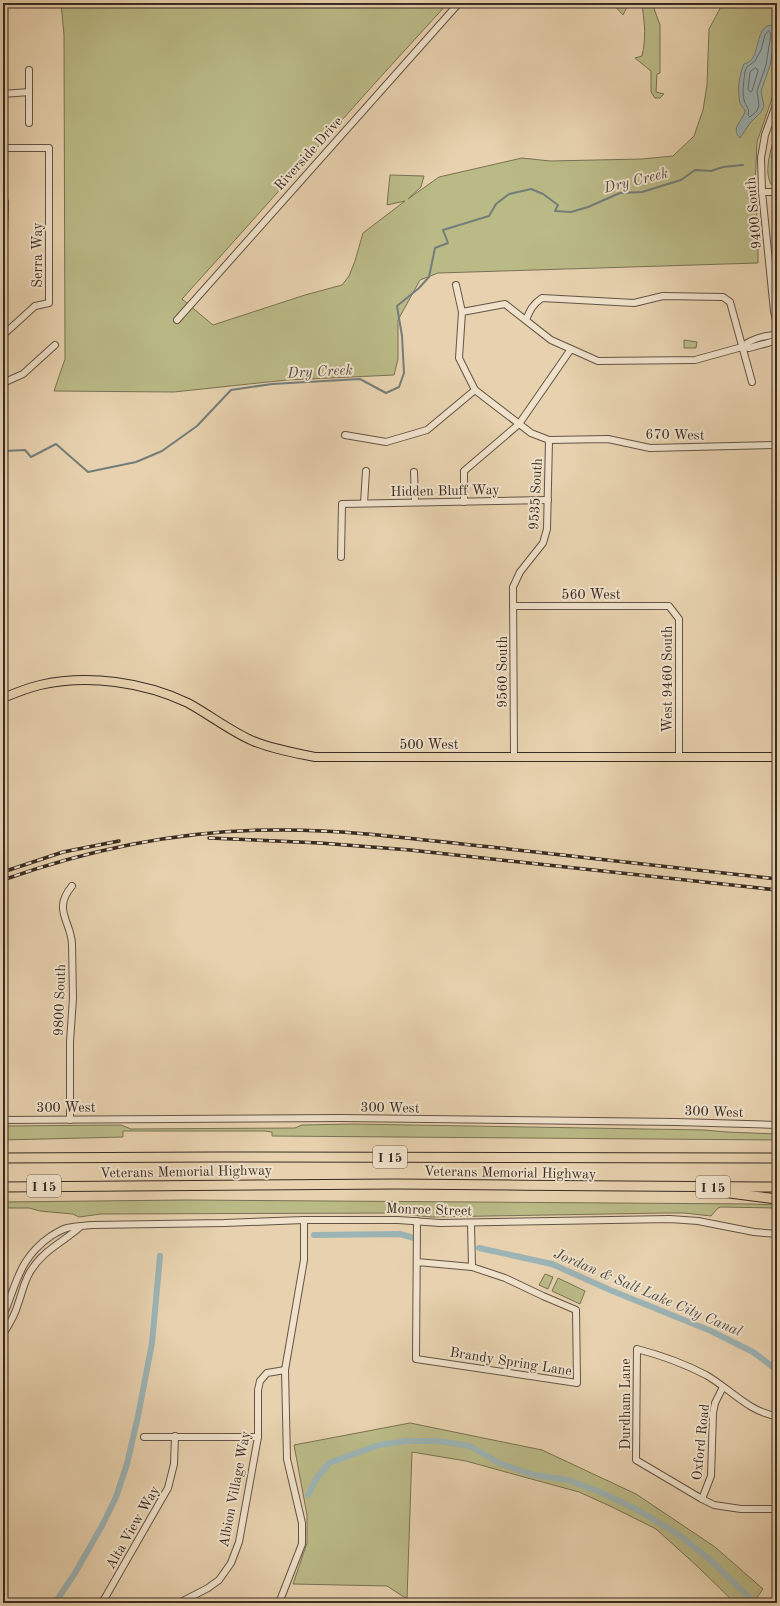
<svg xmlns="http://www.w3.org/2000/svg" width="780" height="1606" viewBox="0 0 780 1606" font-family="'Old Standard TT',serif">
	<style>
		.green { fill: #baba87; stroke: #797254 }
		.water { fill: #9cb4b6; stroke: #747d7a }
		.lines { fill: none; stroke-linecap: round; stroke-linejoin: round }
		.shore { stroke: #6a706c; stroke-width: 1 }
		.stream { stroke: #747d7a; stroke-width: 2 }
		.canal { stroke: #9cb4b6; stroke-width: 6 }
		.minor-casing { stroke: #645444; stroke-width: 8 }
		.major-casing { stroke: #382b21; stroke-width: 10 }
		.highway-casing { stroke: #382b21; stroke-width: 11 }
		.minor { stroke: #efe1ca; stroke-width: 6 }
		.major { stroke: #e7d1ae; stroke-width: 8 }
		.highway { stroke: #e7d1ae; stroke-width: 9 }
		.rail-casing { stroke: #382b21; stroke-width: 3.5 }
		.rail { stroke: #efe1ca; stroke-width: 2; stroke-dasharray: 6; stroke-linecap: butt }
		.labels { text-anchor: middle; stroke-width: 4; stroke-linejoin: round; paint-order: stroke }
		.shield { fill: #efe1ca; stroke: #6f6254; stroke-width: 1 }
		.shield-label { font-size: 13px; font-weight: bold; fill: #382b21 }
		.street-label { font-size: 14px; fill: #382b21; stroke: #efe1ca }
		.water-label { font-size: 15px; font-style: italic; fill: #514d46; stroke: #efe1ca }
	</style>
	<rect width="100%" height="100%" fill="#e7d1ae"/>
	<filter id="stains"><feTurbulence type="fractalNoise" baseFrequency=".005" numOctaves="4"/><feColorMatrix values="0 0 0 0 .2 0 0 0 0 .09 0 0 0 0 .02 0 0 0 .5 -.17"/></filter>
	<radialGradient id="worn" r=".72"><stop offset=".6" stop-color="#630" stop-opacity="0"/><stop offset="1" stop-color="#630" stop-opacity=".3"/></radialGradient>
	<g class="green">
		<path d="M61,3H448C358,100 271,201 182,299L213,325L305,295L342,285L349,276L355,261L363,233L405,201L387,205L390,175L424,176L421,187L408,199L439,177L522,158L550,161L642,159L673,156L694,136L703,110L707,85L709,29L723,3H777V84L757,142L755,186L758,236V263L438,273L420,280L398,320V359L394,375L287,380L174,392L54,391L65,359L64,35Z"/>
		<path d="M612,3H652L660,25V73L657,74L656,92L664,94L660,98H655L651,92V71L635,58L642,56C646,39 645,24 642,6L627,7L623,15Z"/>
		<path d="M777,131V185L771,184C763,171 772,144 777,131Z"/>
		<path d="M684,340L697,342L696,348H684Z"/>
		<path d="M352,1124L704,1130L727,1132L777,1134V1140L272,1136V1132L264,1131H123V1137L3,1140V1126L121,1125L131,1129L295,1128L302,1125Z"/>
		<path d="M186,1200L753,1204L777,1205V1208L721,1207L718,1208L711,1216L684,1213H666L431,1217L392,1213L101,1214L79,1217L73,1214L40,1211L29,1208H3V1202Z"/>
		<path d="M545,1274L553,1277L548,1289L539,1285Z"/>
		<path d="M558,1278L585,1291L580,1304L552,1291Z"/>
		<path d="M410,1423L542,1450L636,1494L715,1547L763,1589L753,1603H735L697,1566L656,1529L612,1507L579,1492L513,1474L466,1461L412,1452L407,1599L387,1586L293,1584L307,1543V1515L294,1445Z"/>
	</g>
	<path class="water" d="M770,25L774,28L775,34L770,66L761,91L764,106L761,112L750,123L740,138C730,128 743,121 745,111C744,108 741,106 740,103C737,91 739,75 744,64C747,63 750,62 752,59C759,49 757,28 770,25Z"/>
	<g class="lines">
		<g class="shore">
			<path d="M769,31L771,34L766,65L757,91L759,105L757,111L750,117L748,115C750,108 746,107 744,100C742,91 744,80 745,71L747,67L755,61L761,50L765,35Z"/>
			<path d="M756,68L758,71L752,91L750,92L748,89L750,72Z"/>
		</g>
		<g class="stream">
			<path d="M772,157L777,154"/>
			<path d="M3,451L25,450L31,457L56,444L88,472L136,462L162,451L197,426L231,390L272,384L360,379L386,393L399,387L404,373L402,336L397,306L419,288L429,277L435,248L448,243L443,230L489,216L496,204L509,194L531,189L543,194L558,205L555,211L571,212L588,207L620,193L642,192L681,180L695,170L711,171L723,167L743,165"/>
		</g>
		<g class="canal">
			<path d="M314,1235L400,1234L414,1238"/>
			<path d="M479,1248L552,1264L610,1290L711,1331L753,1352L777,1370"/>
			<path d="M308,1495L316,1479L329,1463L379,1445L407,1441H438L470,1446L499,1463L534,1475L568,1480L600,1492L634,1508L678,1534L709,1559L750,1598"/>
			<path d="M55,1603L75,1573L103,1524L116,1497L127,1464L138,1416L152,1343L160,1256"/>
		</g>
		<defs>
			<g id="minor">
				<path d="M29,70V123"/>
				<path d="M3,94L29,92"/>
				<path d="M777,102L765,135L761,158L762,192L774,311L777,324"/>
				<path d="M3,148H49V303L35,306L3,335"/>
				<path d="M762,192H777"/>
				<path d="M3,202H5L3,267"/>
				<path d="M456,285L462,312L459,358L475,390L531,433L549,440L608,439L650,448L777,445"/>
				<path d="M462,312L505,304L551,340L598,361L695,360L742,347C750,339 766,335 777,335"/>
				<path d="M177,320L459,3"/>
				<path d="M526,320C530,310 533,304 542,298L634,303L663,296L723,297L730,302L752,382"/>
				<path d="M742,347L749,348L775,341L777,338"/>
				<path d="M3,383L23,374L55,345"/>
				<path d="M345,435L386,442L427,430L475,390"/>
				<path d="M414,472L415,502"/>
				<path d="M464,502V471L519,424L571,349"/>
				<path d="M364,503L366,471"/>
				<path d="M341,557L342,504L548,500"/>
				<path d="M513,606H669L679,619V756"/>
				<path d="M514,757L513,587L520,572L543,543L547,529L549,440"/>
				<path d="M3,1120L342,1118L676,1122L777,1125"/>
				<path d="M70,1120V1042L73,998L72,944C71,921 52,910 72,886"/>
				<path d="M417,1221L416,1359L577,1383L576,1310L543,1296L505,1278L472,1267L417,1262"/>
				<path d="M471,1223L472,1267"/>
				<path d="M3,1316C17,1283 19,1258 51,1236C56,1233 62,1229 67,1228C75,1226 83,1226 92,1225L224,1223L304,1220H398L440,1223L670,1219L698,1221L754,1232L777,1234"/>
				<path d="M3,1334C9,1325 15,1315 18,1304C22,1293 24,1282 30,1272C43,1250 62,1243 80,1227"/>
				<path d="M777,1416C750,1413 729,1388 706,1375C685,1364 660,1355 637,1349L636,1460L702,1499L714,1505L741,1509H777"/>
				<path d="M144,1437H258"/>
				<path d="M702,1499L711,1476L713,1413L715,1403L723,1387"/>
				<path d="M102,1603L168,1488L174,1464L175,1436"/>
				<path d="M179,1603L208,1588L219,1580L231,1563L239,1542L258,1437V1390L260,1381L267,1373L285,1370"/>
				<path d="M279,1603L302,1544V1523L287,1459L285,1370L304,1260V1220"/>
			</g>
			<path id="major" d="M3,698C15,693 27,688 40,685C88,674 144,682 188,703C210,715 230,731 253,741C273,749 294,753 315,757H777"/>
			<g id="highway">
				<path d="M3,1158L215,1157L777,1158"/>
				<path d="M3,1187C134,1185 265,1184 396,1184C523,1185 650,1187 777,1187"/>
				<path d="M722,1192L777,1199"/>
			</g>
		</defs>
		<use href="#minor" class="minor-casing"/>
		<use href="#major" class="major-casing"/>
		<use href="#highway" class="highway-casing"/>
		<use href="#minor" class="minor"/>
		<use href="#major" class="major"/>
		<use href="#highway" class="highway"/>
		<defs>
			<g id="rail">
				<path d="M209,838L320,843L410,850L777,890"/>
				<path d="M3,872L63,852L119,841"/>
				<path d="M3,880C93,848 188,829 284,830C356,830 428,841 500,848C592,858 684,869 777,879"/>
			</g>
		</defs>
		<use href="#rail" class="rail-casing"/>
		<use href="#rail" class="rail"/>
	</g>
	<g class="labels">
		<g class="shield">
			<rect x="373" y="1146" width="34" height="22" rx="3"/>
			<rect x="27" y="1175" width="34" height="22" rx="3"/>
			<rect x="696" y="1176" width="34" height="22" rx="3"/>
		</g>
		<g class="shield-label">
			<text x="390" y="1162">I 15</text>
			<text x="44" y="1191">I 15</text>
			<text x="713" y="1192">I 15</text>
		</g>
		<g class="street-label">
			<text transform="translate(308 153) rotate(-48)" y="5">Riverside Drive</text>
			<text transform="translate(753 213) rotate(-95)" y="5">9400 South</text>
			<text transform="translate(37 255) rotate(-90)" y="5">Serra Way</text>
			<text transform="translate(675 434) rotate(1)" y="5">670 West</text>
			<text transform="translate(445 490) rotate(-1)" y="5">Hidden Bluff Way</text>
			<text transform="translate(535 494) rotate(-87)" y="5">9535 South</text>
			<text x="591" y="599">560 West</text>
			<text transform="translate(502 672) rotate(-90)" y="5">9560 South</text>
			<text transform="translate(667 679) rotate(-90)" y="5">West 9460 South</text>
			<text x="429" y="749">500 West</text>
			<text transform="translate(59 1000) rotate(-88)" y="5">9800 South</text>
			<text x="66" y="1112">300 West</text>
			<text transform="translate(390 1107) rotate(1)" y="5">300 West</text>
			<text transform="translate(714 1111) rotate(2)" y="5">300 West</text>
			<text transform="translate(186 1171) rotate(-1)" y="5">Veterans Memorial Highway</text>
			<text transform="translate(510 1172) rotate(1)" y="5">Veterans Memorial Highway</text>
			<text transform="translate(429 1209) rotate(2)" y="5">Monroe Street</text>
			<text transform="translate(511 1361) rotate(9)" y="5">Brandy Spring Lane</text>
			<text transform="translate(625 1404) rotate(-90)" y="5">Durdham Lane</text>
			<text transform="translate(700 1442) rotate(-84)" y="5">Oxford Road</text>
			<text transform="translate(234 1489) rotate(-79)" y="5">Albion Village Way</text>
			<text transform="translate(132 1527) rotate(-60)" y="5">Alta View Way</text>
		</g>
		<g class="water-label">
			<text transform="translate(636 180) rotate(-14)" y="5">Dry Creek</text>
			<text transform="translate(320 371) rotate(-3)" y="5">Dry Creek</text>
			<text transform="translate(648 1292) rotate(23)" y="5">Jordan &amp; Salt Lake City Canal</text>
		</g>
	</g>
	<rect width="780" height="1606" fill="none" stroke="#e7d1ae" stroke-width="16"/>
	<rect x="4" y="4" width="772" height="1598" fill="none" stroke="#382b21" stroke-width="2"/>
	<rect x="8" y="8" width="764" height="1590" fill="none" stroke="#382b21"/>
	<rect width="100%" height="100%" filter="url(#stains)"/>
	<rect width="100%" height="100%" fill="url(#worn)"/>
</svg>
